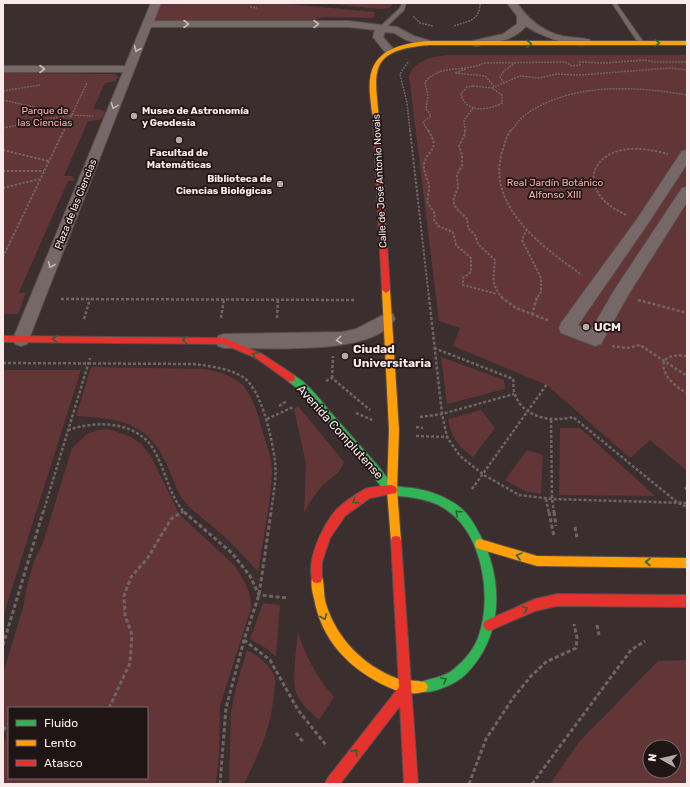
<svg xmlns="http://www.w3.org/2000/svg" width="690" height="787" viewBox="0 0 690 787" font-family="Rubik,sans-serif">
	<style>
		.green { fill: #623536; fill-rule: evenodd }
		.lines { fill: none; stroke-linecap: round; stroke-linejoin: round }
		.lane-casing { stroke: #594d4d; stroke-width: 2 }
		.street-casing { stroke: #594d4d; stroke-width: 2 }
		.fast-casing { stroke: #594d4d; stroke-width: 2 }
		.slow-casing { stroke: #594d4d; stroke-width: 2 }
		.jam-casing { stroke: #594d4d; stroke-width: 2 }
		.path-far3 { stroke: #716464; stroke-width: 1.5; stroke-dasharray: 2 1; stroke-linecap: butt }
		.path-far2 { stroke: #716464; stroke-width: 2; stroke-dasharray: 2.5 1.5; stroke-linecap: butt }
		.path-far1 { stroke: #716464; stroke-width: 2.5; stroke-dasharray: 3 2; stroke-linecap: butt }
		.path { stroke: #716464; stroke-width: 3; stroke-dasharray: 4 2.5; stroke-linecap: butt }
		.lane { fill: #776868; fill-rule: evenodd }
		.street { fill: #776868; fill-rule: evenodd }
		.fast { fill: #30b455; fill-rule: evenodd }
		.slow { fill: #ff9f0a; fill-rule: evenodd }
		.jam { fill: #e5322d; fill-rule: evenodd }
		.oneway { stroke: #c6b7b6 }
		.oneway2 { stroke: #286435 }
		.poi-dot { fill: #b7a9a8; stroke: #201515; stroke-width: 1.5 }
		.labels { text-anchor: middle; stroke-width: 3.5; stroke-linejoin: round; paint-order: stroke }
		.far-park-label { font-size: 10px; fill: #f6b0af; stroke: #201515 }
		.far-poi-label { font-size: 10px; font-weight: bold; fill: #faebea; stroke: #201515; text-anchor: start }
		.far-street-label { font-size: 10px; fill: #faebea; stroke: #201515 }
		.poi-label { font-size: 12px; font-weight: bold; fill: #faebea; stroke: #201515; text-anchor: start }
		.street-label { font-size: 12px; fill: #faebea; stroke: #201515 }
	</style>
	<rect width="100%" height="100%" fill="#3b2e2e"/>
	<g class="green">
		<path d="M160,3H278L375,12L373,18L325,17L306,21L153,22Z"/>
		<path d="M320,3H394L389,8L381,9Z"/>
		<path d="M447,55H687V471L650,440L630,458L547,385L453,346L460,328L439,321L409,76C415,60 431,57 447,55Z"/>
		<path d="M3,73L115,74L118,77L116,81L105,83L93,109L102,110L105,112C102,121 96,121 88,121L64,176H72L75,181H68L20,290L19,293H26L18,314H3Z"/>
		<path d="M441,357L504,380L505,389L447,404Z"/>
		<path d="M91,367L205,369C248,377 252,394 263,433C267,446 273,460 272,475C270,507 263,540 258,572C246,558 233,544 219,532C208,522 195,514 185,502C177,493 173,478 168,467C149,423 121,418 76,416Z"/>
		<path d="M3,370H81L3,617Z"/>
		<path d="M298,406L344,462C342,472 329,479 322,486C315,494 309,503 304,513L306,464L294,409Z"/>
		<path d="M481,410L495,428L473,457C458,446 451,437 448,419Z"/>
		<path d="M560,428H580L655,496L559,495Z"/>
		<path d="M108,429L129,436L141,444L151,456L179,514L234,565C243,578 252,592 251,608L220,706L219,754L216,784H3V751L6,734L3,725V673L23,608L27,586L34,561L43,543L72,448L87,434L98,430ZM9,708H147V778H9Z"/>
		<path d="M527,450L543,455L541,494L525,491L505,480Z"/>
		<path d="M263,603L280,605L276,657L267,649L250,639Z"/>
		<path d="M298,631C305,657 317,677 334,697L319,720C312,713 303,706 298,697C290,683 297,648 298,631Z"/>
		<path d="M247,650C258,656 271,665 275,678C276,682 274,689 274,693C271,729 259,753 244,784H229L231,712L236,687Z"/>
		<path d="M687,660V784H550L579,742L658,661ZM650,747H674V771H650Z"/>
	</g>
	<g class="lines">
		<defs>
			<g id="lane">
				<path d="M402,3H406L404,10L383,30H379V28L400,8Z"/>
				<path d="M612,3H616L644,43L643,44H639Z"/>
			</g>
			<g id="street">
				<path d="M151,3H161L154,21H349L397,27L414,36L431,41L432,43L427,46L406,40L394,33L385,32L383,37L395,51L390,54L386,53L373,37L375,30L349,27H151L29,339L27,344L21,346L15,344L13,339L123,72H3V66H125Z"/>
				<path d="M507,3H517C528,19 542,31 562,36C571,38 581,37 590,40L591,42C582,53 536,34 526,26C514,41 494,43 476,46L472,45L471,43L472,41L503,34L517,24V16Z"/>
				<path d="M687,150V164L647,225L578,325L591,330L615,289L682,188L687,187V202L627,297L601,344L595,346L561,333L559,328L561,323L637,219L682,151Z"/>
				<path d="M387,313L393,314L395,319C375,357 262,347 224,348L218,346L216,341L218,336L224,334L342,332L356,329Z"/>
			</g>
			<path id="fast" d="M291,374C306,380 322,402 332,414C347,431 363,449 378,466C383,472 388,480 394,485C399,488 411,487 418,489C430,491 443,496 454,503C466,510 474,523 480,535C504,580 503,636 467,673C458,683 430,696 418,691L416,687L418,683C430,678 444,678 454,669C465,660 475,648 479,635C492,597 483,536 448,511C437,502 422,499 409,497C403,496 393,497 388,493C378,485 371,472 363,463C343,440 323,417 304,394L288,381L287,378L288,375Z"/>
			<g id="slow">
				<path d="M427,41H687V45H427C369,51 374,69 379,118L374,119C371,112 371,102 370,95C366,53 392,45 427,41Z"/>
				<path d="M386,287L390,290L399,430L397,490L401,541L400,545L396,546L392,545L391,541L387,490L389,430L382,290Z"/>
				<path d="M480,539L537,556L687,558V568L537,566L476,548L475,544L476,540Z"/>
				<path d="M317,573L321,574C325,583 323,595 326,604C337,639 363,665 396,678C406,682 417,679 426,683L428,687L426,691C414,696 399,692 388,687C350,670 321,640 314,598C312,591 310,582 313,574Z"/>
			</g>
			<g id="jam">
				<path d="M376,116L379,118L390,290L386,293L382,290L373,118Z"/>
				<path d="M3,336L224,338L262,354L294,375L295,378L294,381H288L256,358L223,344L3,342Z"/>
				<path d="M392,485L396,487L397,490L396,493L370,498L345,516L330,538L322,562V578L321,582L317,583L313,582C305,562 323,524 337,509C344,502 356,494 365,489C372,486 384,486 392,485Z"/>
				<path d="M396,536L400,537L401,541L418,784H404L400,706L340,784H325L327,779L399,687L391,541L392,537Z"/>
				<path d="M557,594L687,595V607L557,606L535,611L489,631L485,629L483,625L485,621L535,599Z"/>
			</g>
		</defs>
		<use href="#lane" class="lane-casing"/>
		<use href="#street" class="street-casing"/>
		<use href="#fast" class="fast-casing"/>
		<use href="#slow" class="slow-casing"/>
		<use href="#jam" class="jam-casing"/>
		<g class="path-far3">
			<path d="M250,7L257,8"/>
			<path d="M413,16L420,23L433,26"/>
			<path d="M454,26C468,21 480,21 480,3"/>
			<path d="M408,62L400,74L407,103L410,131"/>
			<path d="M466,69L455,73L485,76L494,86"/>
			<path d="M504,83L500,77L504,71L515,63"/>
			<path d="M473,86L492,88L502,95V103C488,111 465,113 461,94L467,87Z"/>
			<path d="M492,88L520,76L540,78L556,74L580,75L670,68L687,70"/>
			<path d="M3,91L40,85"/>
			<path d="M3,100L68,115"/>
			<path d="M3,128L71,115L93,116"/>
			<path d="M64,131L87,83"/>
			<path d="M428,131L423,122L431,116L426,109L428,97L425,82C441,63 464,73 484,63L565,62L572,66L580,65V62L604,63L645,60L654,62H687"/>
			<path d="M465,131L464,120L474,107"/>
			<path d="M511,131C515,126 520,119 525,115C571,82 635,86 687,95"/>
		</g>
		<g class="path-far2">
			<path d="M410,130L429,298"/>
			<path d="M428,130C442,151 426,150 424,164C423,172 428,179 429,186C429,191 428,197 427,202L435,214L434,220L438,226L453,232L456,245L471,258V272L463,278V285L497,294"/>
			<path d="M465,130V134L459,146L462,155V165L457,175L458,187L453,201L456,208L467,219L468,228L475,235L478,244L495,260C494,275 490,286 503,298"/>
			<path d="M511,130C506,136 505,144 502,152C486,207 544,248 582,275"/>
			<path d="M3,150L48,161"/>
			<path d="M3,171H44"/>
			<path d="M3,188L39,179"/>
			<path d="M626,215C617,210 607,205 601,197C584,176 598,155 622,150C637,147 653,150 668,154"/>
			<path d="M527,229L522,240L541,278V292L537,298"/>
			<path d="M3,257L64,130"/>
		</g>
		<g class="path-far1">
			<path d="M429,297L442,414L447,437L460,456L484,475L519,495L552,499L687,503"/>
			<path d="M501,297L516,308L550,321"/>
			<path d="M61,299L356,300"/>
			<path d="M638,300L687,313"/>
			<path d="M532,315L537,297"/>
			<path d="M221,318L224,299"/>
			<path d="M277,318L278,300"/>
			<path d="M84,319L90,299"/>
			<path d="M612,346L627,348L640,345L687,376"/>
			<path d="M434,348L513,379C514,383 513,387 514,391C520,417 551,423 573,417L678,503L687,507"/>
			<path d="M687,356C648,351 664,382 687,393"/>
			<path d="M3,363L193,364C210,366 228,368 243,377C262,390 272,439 275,461C277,477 273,496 271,513"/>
			<path d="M332,378L333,356"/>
			<path d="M326,381L332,378L370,410"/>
			<path d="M279,406L287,401"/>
			<path d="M356,413L372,420"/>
			<path d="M420,417L442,414L514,394"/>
			<path d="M267,419L293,407"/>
			<path d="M551,420L552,499L554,513"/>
			<path d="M416,427L423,428"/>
			<path d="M68,430C97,420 139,421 155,452C166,472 169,496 185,513"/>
			<path d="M416,436L447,437"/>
			<path d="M685,487L687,490"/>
			<path d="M472,489L547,384"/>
			<path d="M546,499L549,513"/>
			<path d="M43,513L90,358"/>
			<path d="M181,513L183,511"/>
		</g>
		<g class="path">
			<path d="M184,512L232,553L250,576L259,595L288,598"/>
			<path d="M549,512L554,537"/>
			<path d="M554,512L556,526"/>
			<path d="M575,527L577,538"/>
			<path d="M597,625L599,635"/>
			<path d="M244,640L270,660L298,710L326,745"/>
			<path d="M3,645L43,512"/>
			<path d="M109,708L130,663L132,635L125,615L124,596L131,577L147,559L171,519L182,512"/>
			<path d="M3,730L9,724"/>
			<path d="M296,733L304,743"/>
			<path d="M220,784L226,708L244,640L259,595L271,512"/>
			<path d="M469,784L486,739L513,698L531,676L546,662L576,648L577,638L574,624"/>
			<path d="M532,784L631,650L645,641"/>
		</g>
		<use href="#lane" class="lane"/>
		<use href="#street" class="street"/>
		<use href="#fast" class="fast"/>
		<use href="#slow" class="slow"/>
		<use href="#jam" class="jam"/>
	</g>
	<defs><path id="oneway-chevron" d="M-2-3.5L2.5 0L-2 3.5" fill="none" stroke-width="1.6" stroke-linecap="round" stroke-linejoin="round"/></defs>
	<g class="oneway">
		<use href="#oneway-chevron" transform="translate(186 24)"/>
		<use href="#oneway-chevron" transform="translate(316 24)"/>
		<use href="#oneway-chevron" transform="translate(137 49) rotate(113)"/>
		<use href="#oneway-chevron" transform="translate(42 69)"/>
		<use href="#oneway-chevron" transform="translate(114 106) rotate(111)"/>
		<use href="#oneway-chevron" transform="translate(51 265) rotate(112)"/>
		<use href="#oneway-chevron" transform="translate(339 340) rotate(174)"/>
	</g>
	<g class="oneway2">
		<use href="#oneway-chevron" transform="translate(657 43) rotate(1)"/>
		<use href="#oneway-chevron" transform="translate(529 44) rotate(1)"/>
		<use href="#oneway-chevron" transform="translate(55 339) rotate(-179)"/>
		<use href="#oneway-chevron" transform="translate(185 340) rotate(-179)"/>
		<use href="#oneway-chevron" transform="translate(255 355) rotate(-154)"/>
		<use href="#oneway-chevron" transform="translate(355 501) rotate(146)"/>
		<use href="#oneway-chevron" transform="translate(458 513) rotate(-138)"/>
		<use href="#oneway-chevron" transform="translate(519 556) rotate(-165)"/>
		<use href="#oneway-chevron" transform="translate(648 562) rotate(-180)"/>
		<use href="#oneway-chevron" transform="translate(525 609) rotate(-23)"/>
		<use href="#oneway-chevron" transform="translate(324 617) rotate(68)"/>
		<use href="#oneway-chevron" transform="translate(444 680) rotate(-25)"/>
		<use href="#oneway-chevron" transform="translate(355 752) rotate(-51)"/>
	</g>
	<g class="poi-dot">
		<circle cx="134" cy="116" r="4"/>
		<circle cx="179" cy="140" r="4"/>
		<circle cx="280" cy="184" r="4"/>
		<circle cx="586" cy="327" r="4"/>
		<circle cx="345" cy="356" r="4"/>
	</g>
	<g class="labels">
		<g class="far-park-label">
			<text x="45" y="114">Parque de<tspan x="45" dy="12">las Ciencias</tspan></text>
			<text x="555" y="186">Real Jardín Botánico<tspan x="555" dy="12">Alfonso XIII</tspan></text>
		</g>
		<g class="far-poi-label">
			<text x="142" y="114">Museo de Astronomía<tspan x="142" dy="12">y Geodesia</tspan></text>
			<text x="179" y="156" text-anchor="middle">Facultad de<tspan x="179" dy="12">Matemáticas</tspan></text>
			<text x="272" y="182" text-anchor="end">Biblioteca de<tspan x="272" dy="12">Ciencias Biológicas</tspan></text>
		</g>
		<g class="far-street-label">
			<text transform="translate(379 181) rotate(-93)" y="4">Calle de José Antonio Novais</text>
			<text transform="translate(75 204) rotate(-68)" y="4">Plaza de las Ciencias</text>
		</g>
		<g class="poi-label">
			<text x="594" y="331">UCM</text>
			<text x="353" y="353">Ciudad<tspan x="353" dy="14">Universitaria</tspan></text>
		</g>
		<g class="street-label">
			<text transform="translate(340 432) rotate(48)" y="4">Avenida Complutense</text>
		</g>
	</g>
	<rect width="690" height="787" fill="none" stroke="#faebea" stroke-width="8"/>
	<rect x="8" y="707" width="140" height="72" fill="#201515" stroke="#776b6a"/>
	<rect x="16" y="720" width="20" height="6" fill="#30b455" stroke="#776b6a"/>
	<text x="44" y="727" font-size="12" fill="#faebea">Fluido</text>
	<rect x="16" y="740" width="20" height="6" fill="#ff9f0a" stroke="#776b6a"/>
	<text x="44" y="747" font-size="12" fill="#faebea">Lento</text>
	<rect x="16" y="760" width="20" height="6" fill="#e5322d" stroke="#776b6a"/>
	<text x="44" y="767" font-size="12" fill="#faebea">Atasco</text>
	<g transform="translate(662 759) rotate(278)"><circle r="19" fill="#201515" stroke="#776b6a"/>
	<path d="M0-3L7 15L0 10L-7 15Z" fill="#b7a9a8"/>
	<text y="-6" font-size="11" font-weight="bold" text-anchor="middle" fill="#faebea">N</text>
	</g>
</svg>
